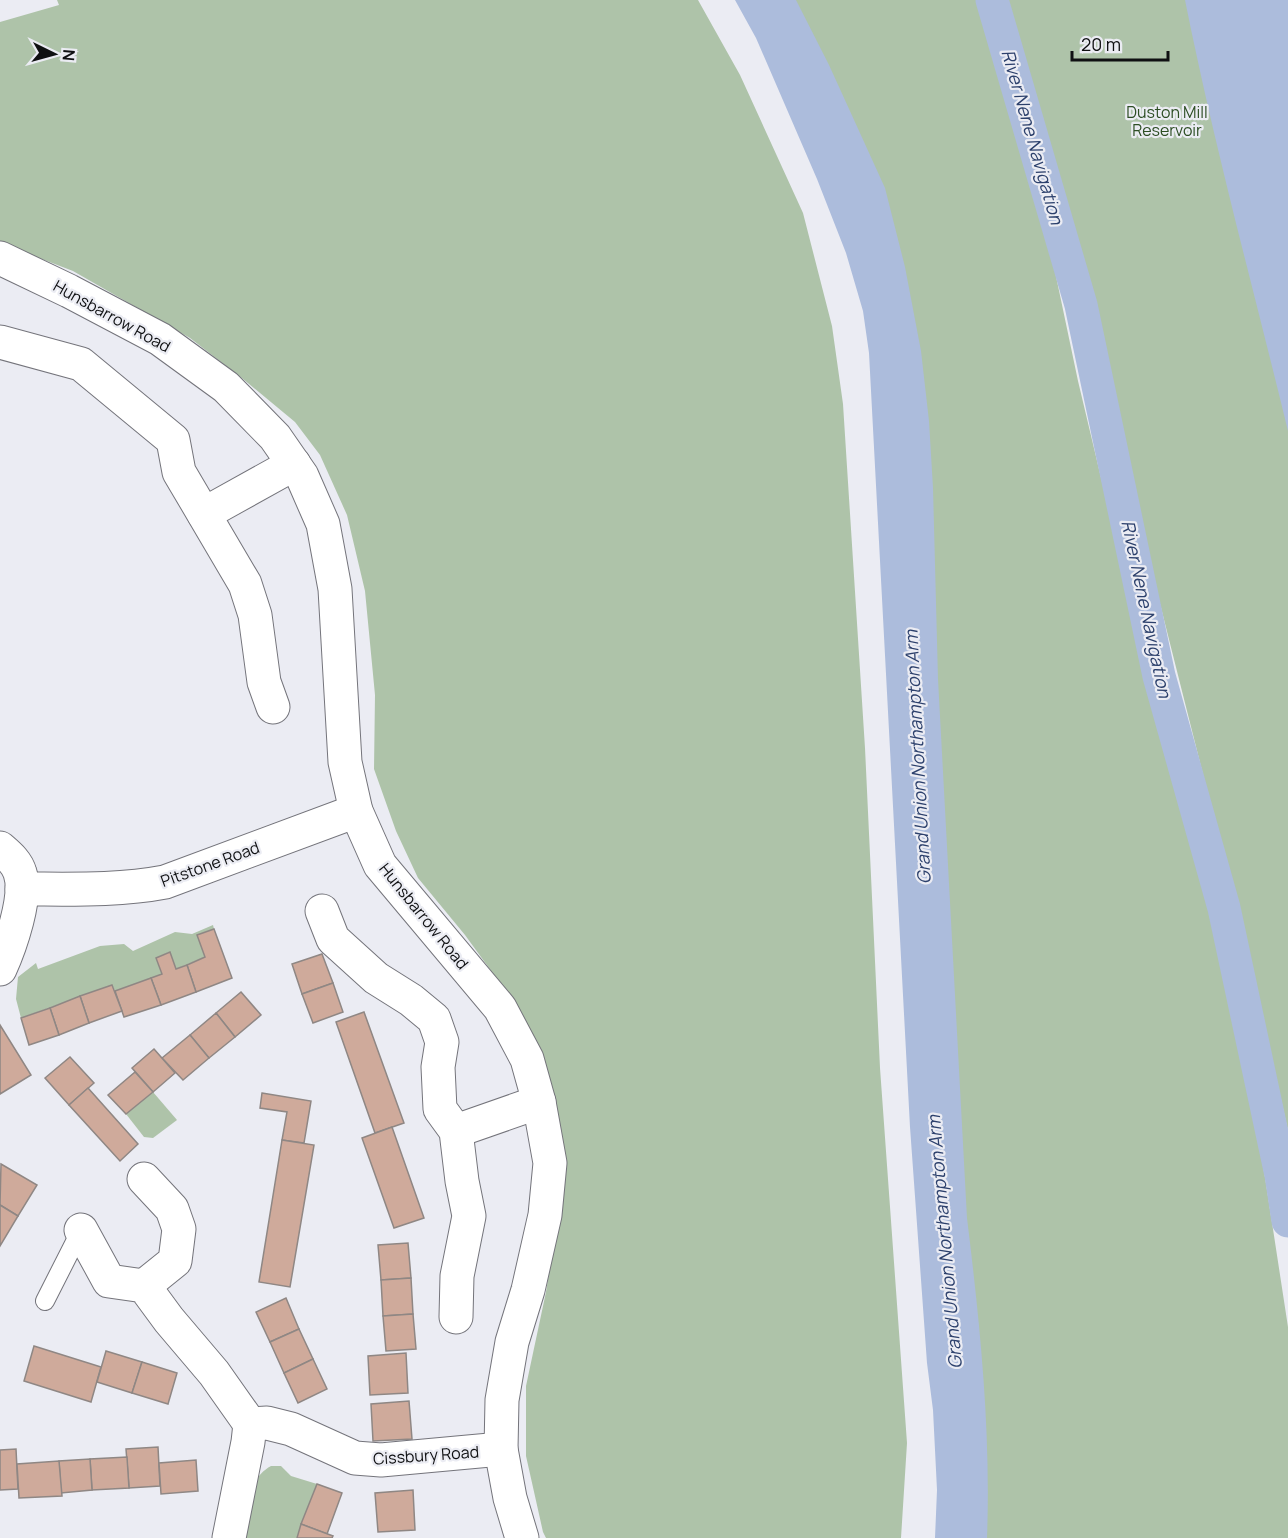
<svg xmlns="http://www.w3.org/2000/svg" width="1288" height="1538" viewBox="0 0 1288 1538" font-family="Manrope,sans-serif">
	<style>
		.green { fill: #aec3a9 }
		.water { fill: #acbcdc }
		.lines { fill: none; stroke-linecap: round; stroke-linejoin: round }
		.canal { stroke: #acbcdc; stroke-width: 33 }
		.building { fill: #cfaa9b; stroke: #8f8784; stroke-width: 1.5 }
		.lane-casing { stroke: #74747b; stroke-width: 20 }
		.street-casing { stroke: #74747b; stroke-width: 35 }
		.secondary-casing { stroke: #74747b; stroke-width: 35 }
		.lane { stroke: #fff; stroke-width: 18 }
		.street { stroke: #fff; stroke-width: 33 }
		.secondary { stroke: #fff; stroke-width: 33 }
		.labels { text-anchor: middle; stroke-width: 4.5; stroke-linejoin: round; paint-order: stroke }
		.park-label { font-size: 16px; fill: #2d4e24; stroke: #ebecf3 }
		.street-label { font-size: 16px; fill: #0f1012; stroke: #ebecf3 }
		.water-label { font-size: 18px; font-style: italic; fill: #2c406c; stroke: #ebecf3 }
	</style>
	<rect width="100%" height="100%" fill="#ebecf3"/>
	<g class="green">
		<path d="M57,0H698L740,75L803,213L832,326L843,404L865,748L880,1068L907,1443L901,1538H546L543,1532L526,1456V1386L546,1292L563,1182L556,1102L537,1049L505,990L465,935L418,878L396,831L374,769L375,695L365,591L347,515L320,455L295,422L243,379L190,338L73,271L0,243V22L59,5Z"/>
		<path d="M766,0H979L1009,90L1053,262L1078,381L1153,696L1205,886L1231,997L1265,1177L1288,1327V1538H962L902,390Z"/>
		<path d="M1003,0H1288V1131L1253,973L1149,560L1105,351L1040,116Z"/>
		<path d="M213,925L214,929L198,935L205,957L176,969L169,952L156,958L162,974L115,991L112,985L21,1018L16,999L18,977L36,963L38,969L100,946L124,944L133,951L175,932L192,934Z"/>
		<path d="M153,1092L177,1120L153,1138L144,1137L126,1114Z"/>
		<path d="M271,1466H281L291,1476L317,1484L297,1538H238C244,1513 247,1479 271,1466Z"/>
	</g>
	<g class="water">
		<path d="M735,0H796L829,65L885,188L905,267L921,351L929,421L933,488L938,679L967,1218C980,1324 991,1430 987,1538H935L937,1490L933,1410L927,1363L910,1127L869,353L863,311L846,253L817,179L756,38Z"/>
		<path d="M1185,0H1288V431C1253,287 1214,145 1185,0Z"/>
	</g>
	<g class="lines">
		<path class="canal" d="M992,0L1081,305L1159,676L1224,908L1281,1175L1288,1221"/>
	</g>
	<g class="building">
		<path d="M214,929L232,978L196,992L187,965L205,957L197,935Z"/>
		<path d="M170,952L176,969L187,965L196,992L161,1005L151,978L162,974L156,958Z"/>
		<path d="M322,954L333,983L302,994L292,964Z"/>
		<path d="M151,978L161,1005L124,1017L115,991Z"/>
		<path d="M333,983L343,1012L313,1023L302,994Z"/>
		<path d="M112,985L122,1011L89,1023L80,996Z"/>
		<path d="M241,992L261,1015L235,1037L216,1013Z"/>
		<path d="M80,996L89,1023L59,1035L50,1008Z"/>
		<path d="M50,1008L59,1035L29,1045L21,1018Z"/>
		<path d="M364,1012L404,1123L375,1133L336,1022Z"/>
		<path d="M216,1013L235,1037L209,1058L190,1035Z"/>
		<path d="M0,1025L31,1075L0,1094Z"/>
		<path d="M190,1035L209,1058L183,1080L162,1058Z"/>
		<path d="M154,1049L175,1073L153,1092L132,1068Z"/>
		<path d="M70,1057L94,1083L69,1105L45,1078Z"/>
		<path d="M135,1072L153,1092L126,1114L108,1095Z"/>
		<path d="M88,1088L138,1144L120,1161L69,1105Z"/>
		<path d="M262,1093L311,1101L304,1143L282,1140L287,1112L260,1108Z"/>
		<path d="M392,1127L424,1218L394,1228L362,1138Z"/>
		<path d="M282,1140L314,1145L290,1287L259,1282Z"/>
		<path d="M1,1164L37,1185L18,1216L0,1205Z"/>
		<path d="M0,1205L18,1216L0,1246Z"/>
		<path d="M408,1243L411,1278L381,1280L378,1245Z"/>
		<path d="M411,1278L413,1314L383,1316L381,1280Z"/>
		<path d="M286,1298L299,1329L270,1342L256,1312Z"/>
		<path d="M413,1314L416,1349L386,1351L383,1316Z"/>
		<path d="M299,1329L313,1359L284,1373L270,1342Z"/>
		<path d="M34,1346L101,1367L91,1402L24,1381Z"/>
		<path d="M106,1351L142,1362L132,1393L97,1382Z"/>
		<path d="M406,1353L408,1393L370,1395L368,1356Z"/>
		<path d="M313,1359L327,1389L298,1403L284,1373Z"/>
		<path d="M142,1362L177,1373L168,1404L132,1393Z"/>
		<path d="M409,1401L412,1439L373,1441L371,1404Z"/>
		<path d="M158,1447L160,1486L129,1488L126,1449Z"/>
		<path d="M16,1449L18,1489L0,1490V1450Z"/>
		<path d="M127,1457L129,1488L92,1490L90,1459Z"/>
		<path d="M90,1459L92,1490L61,1493L59,1461Z"/>
		<path d="M196,1460L198,1491L161,1494L159,1463Z"/>
		<path d="M59,1461L62,1496L19,1498L17,1464Z"/>
		<path d="M317,1484L342,1493L327,1534L301,1524Z"/>
		<path d="M413,1490L415,1530L378,1532L375,1493Z"/>
		<path d="M301,1524L333,1536L332,1538H297Z"/>
	</g>
	<g class="lines">
		<defs>
			<path id="lane" d="M45,1301L81,1230"/>
			<g id="street">
				<path d="M0,342L81,364L173,440L179,472L245,584L255,615L264,682L273,707"/>
				<path d="M204,514L294,464"/>
				<path d="M0,848C8,855 17,862 20,873C28,896 10,947 0,969"/>
				<path d="M22,889C70,889 118,891 165,882L356,811"/>
				<path d="M322,911L333,939L376,978L411,1000L434,1019L442,1042L438,1067L440,1109L456,1131L462,1181L469,1216L457,1276L456,1317"/>
				<path d="M456,1131L539,1102"/>
				<path d="M81,1230L109,1281L144,1286L169,1320L214,1373L250,1424L267,1423L291,1429L355,1458L381,1460L501,1449"/>
				<path d="M144,1286L175,1261L179,1229L172,1209L144,1179"/>
				<path d="M229,1538L248,1442L250,1424"/>
			</g>
			<path id="secondary" d="M0,258L69,291L160,339L226,387L275,437L302,476L323,524L335,589L345,762L356,811L380,865L500,1008L527,1059L539,1102L550,1163L545,1215L528,1290L512,1342L502,1400L501,1449L510,1498L522,1538"/>
		</defs>
		<use href="#lane" class="lane-casing"/>
		<use href="#street" class="street-casing"/>
		<use href="#secondary" class="secondary-casing"/>
		<use href="#lane" class="lane"/>
		<use href="#street" class="street"/>
		<use href="#secondary" class="secondary"/>
	</g>
	<g class="labels">
		<g class="park-label">
			<text x="1167" y="118">Duston Mill<tspan x="1167" dy="18">Reservoir</tspan></text>
		</g>
		<g class="street-label">
			<text transform="translate(112 316) rotate(29)" y="6">Hunsbarrow Road</text>
			<text transform="translate(210 864) rotate(-20)" y="6">Pitstone Road</text>
			<text transform="translate(424 916) rotate(51)" y="6">Hunsbarrow Road</text>
			<text transform="translate(426 1455) rotate(-4)" y="6">Cissbury Road</text>
		</g>
		<g class="water-label">
			<text transform="translate(1032 137) rotate(74)" y="6">River Nene Navigation</text>
			<text transform="translate(1146 609) rotate(78)" y="6">River Nene Navigation</text>
			<text transform="translate(918 757) rotate(-93)" y="6">Grand Union Northampton Arm</text>
			<text transform="translate(945 1242) rotate(-95)" y="6">Grand Union Northampton Arm</text>
		</g>
	</g>
	<g transform="translate(54 54) rotate(95)" stroke="#ebecf3" stroke-width="4.5" paint-order="stroke">
	<path d="M0-4.5L10 22L0 15L-10 22Z" fill="#0f1012"/>
	<text y="-9" font-size="16" font-weight="bold" text-anchor="middle" fill="#0f1012">N</text>
	</g>
	<path d="M1072 51v9h96v-9" fill="none" stroke="#0f1012" stroke-width="3"/>
	<text x="1081" y="51" font-size="18" fill="#0f1012" stroke="#ebecf3" stroke-width="4.5" paint-order="stroke">20 m</text>
</svg>
